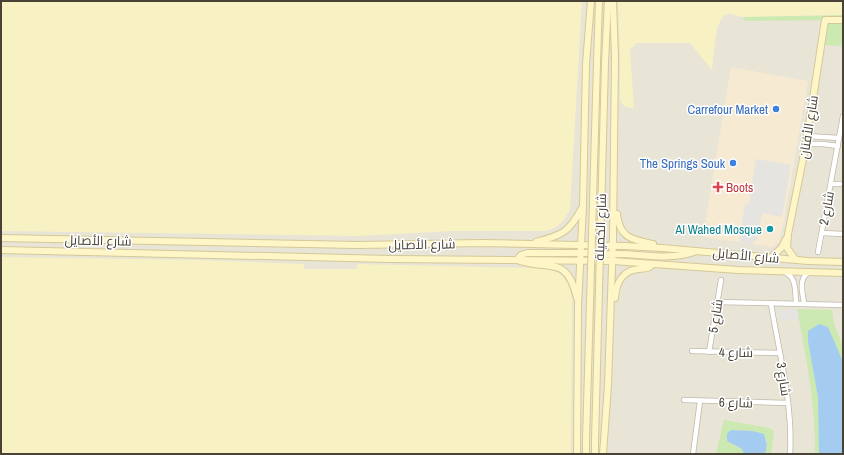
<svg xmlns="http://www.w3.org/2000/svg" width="844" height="455" viewBox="0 0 844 455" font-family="'Archivo Narrow',Cairo,sans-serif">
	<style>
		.residential { fill: #e8e4d6 }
		.commercial { fill: #f6ead3 }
		.green { fill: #cbe9b1 }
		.sand { fill: #f8f1c4 }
		.parking { fill: #e5e4e0 }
		.water { fill: #a4ccf1 }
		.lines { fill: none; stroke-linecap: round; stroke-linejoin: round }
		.street-casing { stroke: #c0baab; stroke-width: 6 }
		.secondary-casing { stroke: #d4c998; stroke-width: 8 }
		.street { stroke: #fff; stroke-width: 4.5 }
		.secondary { stroke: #fff6c8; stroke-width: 6 }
		.secondary-bridge-casing { stroke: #d4c998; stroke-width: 8; stroke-linecap: butt }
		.secondary-bridge { stroke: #fff6c8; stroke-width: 6 }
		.shop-dot { fill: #3f7fe0; stroke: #fff; stroke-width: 1.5 }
		.health-dot { fill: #e0444e; stroke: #fff; stroke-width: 1.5 }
		.culture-dot { fill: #0f9aa8; stroke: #fff; stroke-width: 1.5 }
		.labels { text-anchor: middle; stroke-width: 3; stroke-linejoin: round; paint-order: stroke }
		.shop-label { font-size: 13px; fill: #366cbe; stroke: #fff; text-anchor: end }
		.street-label { font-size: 13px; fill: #484237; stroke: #fff }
		.health-label { font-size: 13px; fill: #be3a42; stroke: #fff; text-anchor: start }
		.culture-label { font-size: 13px; fill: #0d838f; stroke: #fff; text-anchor: end }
	</style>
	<rect width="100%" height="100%" fill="#f4f1e8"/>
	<rect class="residential" x="1" y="1" width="842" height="453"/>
	<path class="commercial" d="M731,67L808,81L785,216L779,242L772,247L703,237Z"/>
	<g class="green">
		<path d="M843,15V20L745,21L743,17Z"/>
		<path d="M843,21V43H841V46L825,45L828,22Z"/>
		<path d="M797,309L832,310L834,324L843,347V454H815C816,405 806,357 797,309Z"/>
		<path d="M724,420L769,428L774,431L771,454H765L767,445V440L753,431L731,430L727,441L742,449L744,454H716Z"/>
	</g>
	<g class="sand">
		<path d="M1,1H582L570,209C565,220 559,227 547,231H454L358,236L1,231Z"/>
		<path d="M618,1H843V15L743,17C737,16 731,12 725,15C714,22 714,58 712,70L690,43H636L630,50L634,108C627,108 624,107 620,101V57Z"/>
		<path d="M1,257L200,260L304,264V269H357V264L538,268C560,270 569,276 572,300L571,454H1Z"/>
	</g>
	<g class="parking">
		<path d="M756,159L791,165L782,217L762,213L757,241L754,240L753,244L739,242L745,203L749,204Z"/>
		<path d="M795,309V311H798L799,319L781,321L779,311Z"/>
	</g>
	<g class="water">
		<path d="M819,324L828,327L843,362V454H819L818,397L808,341V331Z"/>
		<path d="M731,430L753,431L764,434L767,445L765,454H744L742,449L727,441V434Z"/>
	</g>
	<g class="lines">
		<defs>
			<g id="street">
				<path d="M807,136L839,138"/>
				<path d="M806,144H823L838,146"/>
				<path d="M831,184H843"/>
				<path d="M822,233L843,234"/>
				<path d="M818,252L843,116"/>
				<path d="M785,272C797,278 795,292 796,304"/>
				<path d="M717,302L843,305"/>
				<path d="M771,304C779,353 793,404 790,454"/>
				<path d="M804,304C803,293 797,278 810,272"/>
				<path d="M692,351L780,353"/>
				<path d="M709,352L721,280"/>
				<path d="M684,400L788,403"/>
				<path d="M693,454L700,401"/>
			</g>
			<g id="secondary">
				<path d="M597,63L599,1"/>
				<path d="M605,63L608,1"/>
				<path d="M617,214C619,238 633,240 653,244"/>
				<path d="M1,238L357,245L483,243L624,246L662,248L808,261L843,262"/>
				<path d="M536,242C563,235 569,232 582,208"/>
				<path d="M1,250L390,259L613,261L738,270L843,273"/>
				<path d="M596,256C628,249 663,263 694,252"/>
				<path d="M772,257L782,247L786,239"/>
				<path d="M795,259L787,248L788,234L806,144L825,20H843"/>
				<path d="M577,298C566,253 549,272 517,260L521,255L527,253H586L604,250"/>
				<path d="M615,298C616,284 622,270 639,269C645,268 649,269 653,264"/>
				<path d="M577,454L578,306L583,206L586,64L591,1"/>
				<path d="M586,454V440"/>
				<path d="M595,454V441"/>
				<path d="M603,454L608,385L613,238L615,57L613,1"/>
			</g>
		</defs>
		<use href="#street" class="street-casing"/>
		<use href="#secondary" class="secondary-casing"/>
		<use href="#street" class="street"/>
		<use href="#secondary" class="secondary"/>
		<defs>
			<g id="secondary-bridge">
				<path d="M586,440L597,63"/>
				<path d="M595,441L605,63"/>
			</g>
		</defs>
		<use href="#secondary-bridge" class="secondary-bridge-casing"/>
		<use href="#secondary-bridge" class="secondary-bridge"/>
	</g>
	<g class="shop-dot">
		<circle cx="776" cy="109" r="4"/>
		<circle cx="733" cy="163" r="4"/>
	</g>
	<path class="health-dot" d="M716 181h4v4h4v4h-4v4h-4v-4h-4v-4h4z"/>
	<circle class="culture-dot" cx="770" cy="229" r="4"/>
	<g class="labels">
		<g class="shop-label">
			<text x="768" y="114">Carrefour Market</text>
			<text x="725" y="168">The Springs Souk</text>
		</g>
		<g class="street-label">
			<text transform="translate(808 127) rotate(-81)" y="5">شارع الأفنان</text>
			<text transform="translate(826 208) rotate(-79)" y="5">شارع 2</text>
			<text transform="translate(600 227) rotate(-88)" y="5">شارع الخميلة</text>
			<text transform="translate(98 240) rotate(1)" y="5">شارع الأصايل</text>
			<text transform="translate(422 244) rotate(-1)" y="5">شارع الأصايل</text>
			<text transform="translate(746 255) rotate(5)" y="5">شارع الأصايل</text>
			<text transform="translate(715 316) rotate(-81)" y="5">شارع 5</text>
			<text transform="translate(736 352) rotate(1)" y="5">شارع 4</text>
			<text transform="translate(784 379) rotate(81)" y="5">شارع 3</text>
			<text transform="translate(736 402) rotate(2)" y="5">شارع 6</text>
		</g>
		<g class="health-label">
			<text x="726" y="192">Boots</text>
		</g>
		<g class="culture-label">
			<text x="762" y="234">Al Wahed Mosque</text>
		</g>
	</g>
	<rect width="844" height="455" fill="none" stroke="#484237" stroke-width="4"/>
</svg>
